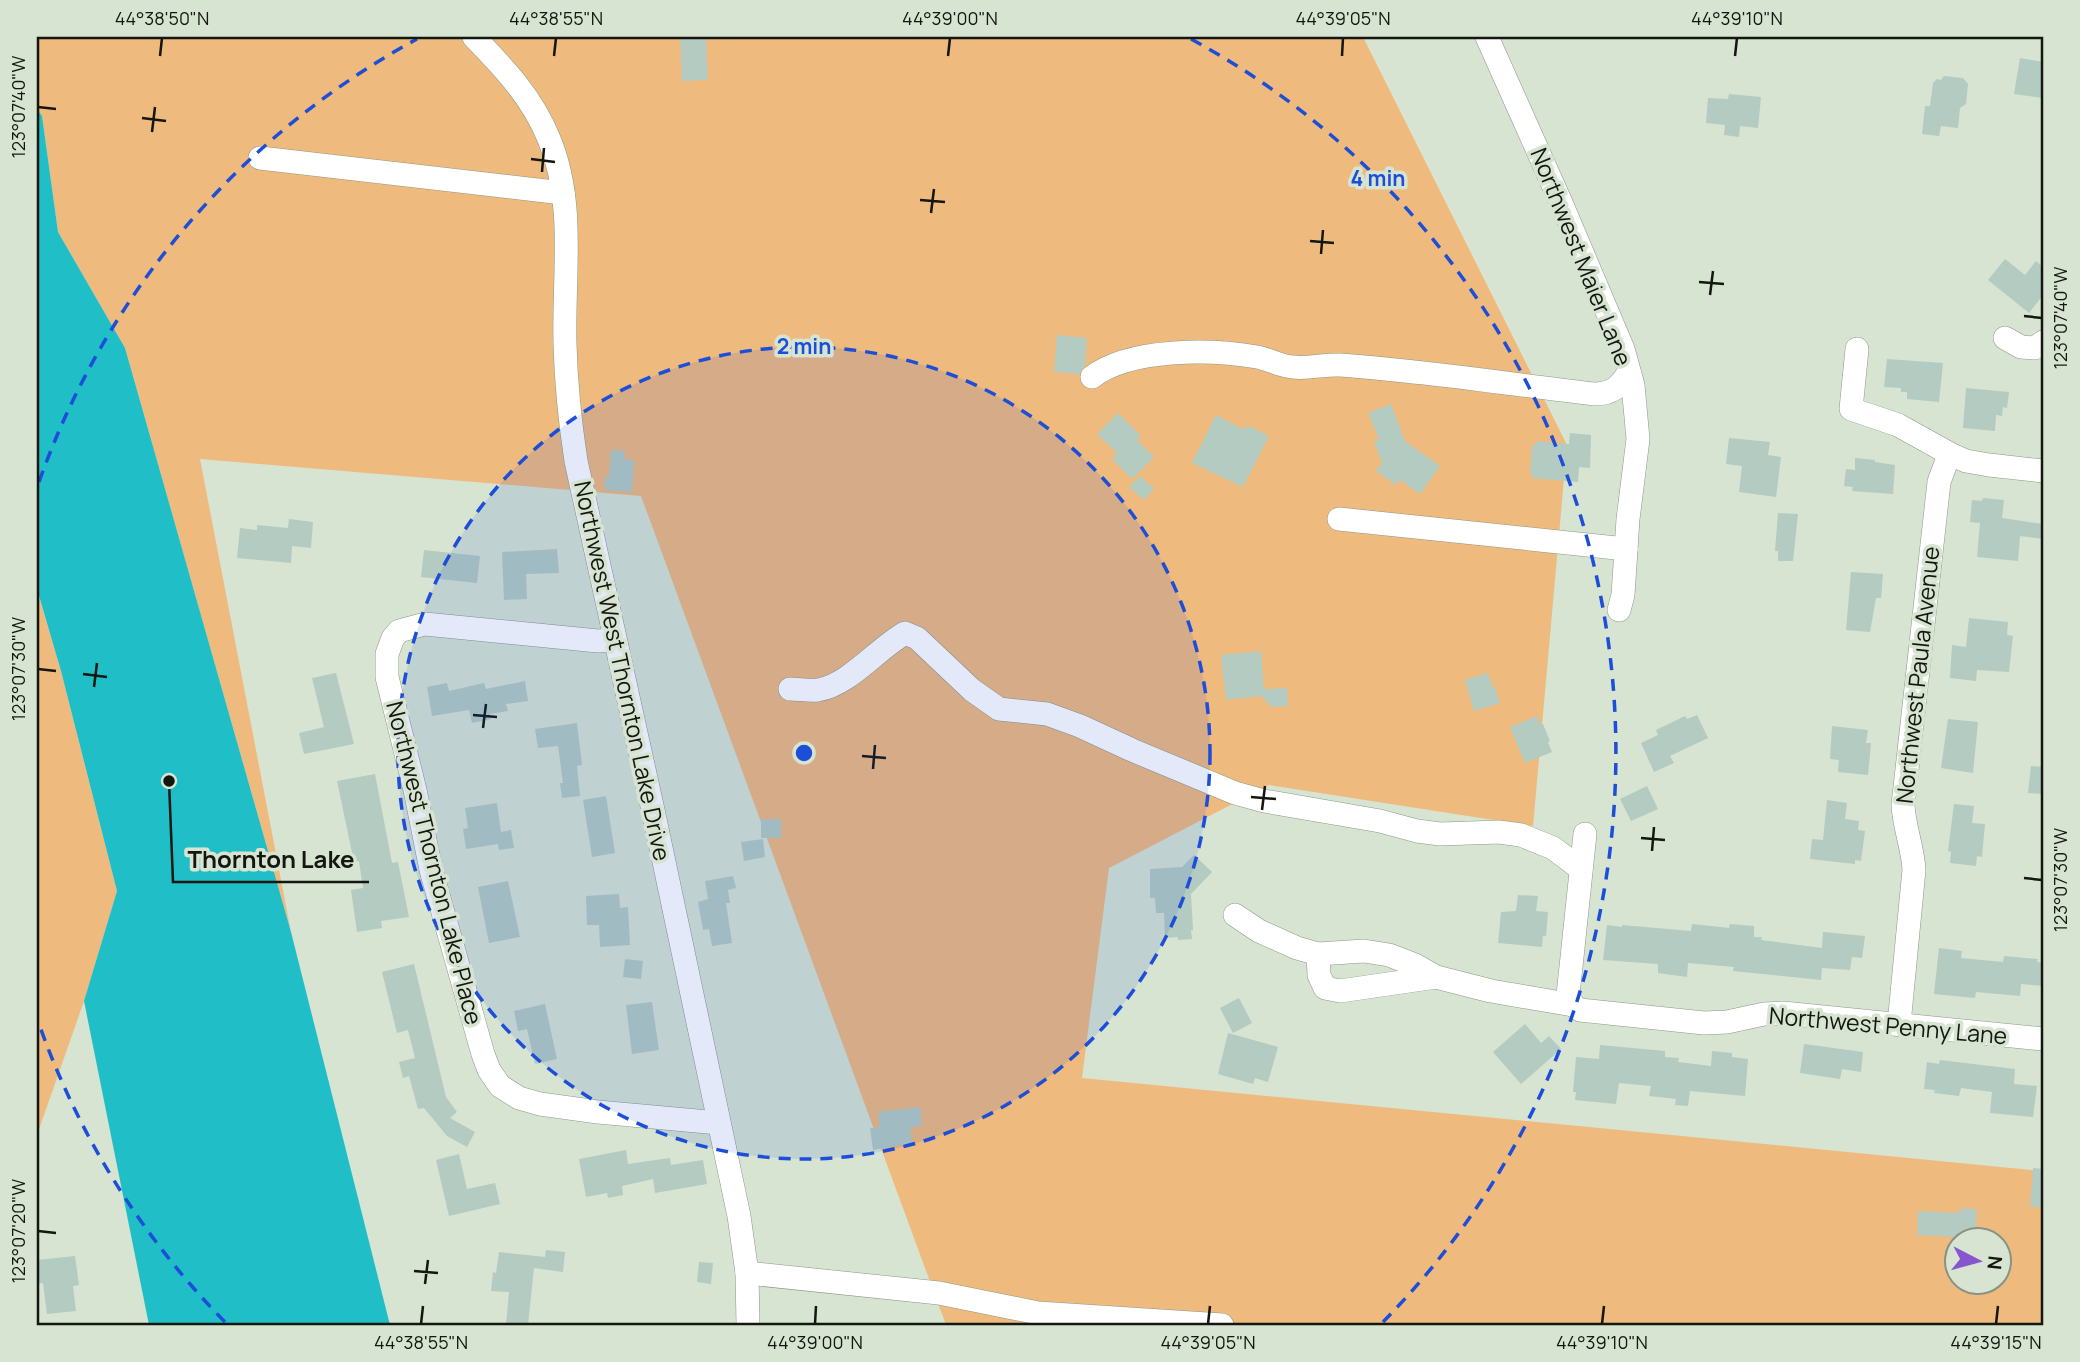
<svg xmlns="http://www.w3.org/2000/svg" width="2080" height="1362" viewBox="0 0 2080 1362" font-family="Manrope,sans-serif">
	<style>
		.green { fill: #eeba7d; fill-rule: evenodd }
		.water { fill: #20bec7 }
		.building { fill: #b3cbc1 }
		.lines { fill: none; stroke-linecap: round; stroke-linejoin: round }
		.minor-casing { stroke: #8b9885; stroke-width: 24 }
		.minor { stroke: #fff; stroke-width: 23 }
		.ticks { fill: none; stroke: #131710; stroke-width: 2.5 }
		.ring { fill: none; stroke: #1d4ed8; stroke-width: 3.5; stroke-dasharray: 12 9 }
		.labels { text-anchor: middle; stroke-width: 7; stroke-linejoin: round; paint-order: stroke }
		.street-label { font-size: 23px; fill: #131710; stroke: #d7e4d1 }
		.centre { fill: #1d4ed8; stroke: #d7e4d1; stroke-width: 3.5 }
		.ring-label { font-size: 21px; text-anchor: middle; font-weight: bold; fill: #1d4ed8; stroke: #d7e4d1; stroke-width: 7; stroke-linejoin: round; paint-order: stroke }
		.leader { fill: none; stroke: #131710; stroke-width: 2.5 }
		.callout-dot { fill: #131710; stroke: #d7e4d1; stroke-width: 2.5 }
		.callout-label { font-size: 24px; text-anchor: middle; font-weight: bold; fill: #131710; stroke: #d7e4d1; stroke-width: 7; stroke-linejoin: round; paint-order: stroke }
		.neatline { fill: none; stroke: #131710; stroke-width: 2.5 }
		.ticks-label { font-size: 18px; text-anchor: middle; fill: #131710 }
	</style>
	<rect width="100%" height="100%" fill="#d7e4d1"/>
	<g class="green">
		<path d="M37,37H1363L1567,445L1533,826L1269,785L1109,868L1082,1078L2043,1171V1325H946L641,496L200,459L291,932L125,348L58,232L42,116L37,109ZM1958,1240H2000V1282H1958Z"/>
		<path d="M37,590L61,671L117,891L84,1001L37,1135Z"/>
	</g>
	<path class="water" d="M37,109L42,116L58,232L125,348L291,932L390,1325H149L84,1001L117,891L61,671L37,589Z"/>
	<g class="building">
		<path d="M680,37H706L708,80L682,81Z"/>
		<path d="M2020,58L2043,62V98L2014,94Z"/>
		<path d="M1944,76L1963,78L1968,84L1966,104L1960,108L1958,128L1941,126L1939,136L1922,134L1925,106H1930L1933,83L1937,79L1941,80Z"/>
		<path d="M1729,94L1761,97L1758,128L1740,126L1739,137L1724,135L1725,125L1706,123L1708,98L1728,99Z"/>
		<path d="M2005,259L2025,275L2036,261L2043,267V295L2029,313L1988,280Z"/>
		<path d="M1057,335L1087,338L1085,365L1079,374L1054,372Z"/>
		<path d="M1887,359L1943,363L1939,402L1907,399V392H1901V388L1884,387Z"/>
		<path d="M1966,388L2009,392L2007,408L2003,407L2002,416L1996,415L1995,431L1963,428Z"/>
		<path d="M1391,404L1405,441L1440,466L1420,494L1400,480L1396,485L1376,471L1382,463L1374,441L1379,439L1368,413Z"/>
		<path d="M1118,413L1141,436L1137,440L1154,457L1132,479L1112,459L1117,453L1097,434Z"/>
		<path d="M1216,415L1245,430L1247,425L1269,436L1243,487L1192,463Z"/>
		<path d="M1570,433L1591,435L1590,468L1579,467L1578,482L1532,478V474H1530L1532,445H1536V441L1569,444Z"/>
		<path d="M1729,438L1770,442L1768,455L1781,457L1776,497L1739,492L1742,466L1726,464Z"/>
		<path d="M611,450L625,451L624,459L634,460L632,492L605,490V476H609Z"/>
		<path d="M1855,458L1875,460V462L1895,465L1893,494L1852,491L1853,487L1844,486L1846,469L1855,470Z"/>
		<path d="M1140,476L1154,489L1144,500L1129,487Z"/>
		<path d="M1983,498L2004,500L2002,518L2043,524V539L2020,536L2018,561L1977,557L1980,523L1970,522L1972,500L1982,501Z"/>
		<path d="M1778,513L1798,514L1793,561H1778V551H1775Z"/>
		<path d="M289,519L313,522L311,548L292,546L291,563L237,558L240,528L257,530V525L288,528Z"/>
		<path d="M557,549L559,573L526,574L527,599L504,600L502,552Z"/>
		<path d="M424,550L480,556L477,583L421,577Z"/>
		<path d="M1851,572L1883,574L1881,598H1876L1870,632L1846,630Z"/>
		<path d="M1969,618L2008,622L2007,635L2013,636L2009,672L1977,670L1976,681L1950,678L1952,645L1966,647Z"/>
		<path d="M1261,651L1264,689L1287,688L1288,706L1271,707L1262,696L1226,700L1221,655Z"/>
		<path d="M336,673L354,744L304,754L299,733L324,727L312,678Z"/>
		<path d="M1488,673L1493,688L1495,687L1500,703L1474,711L1465,680Z"/>
		<path d="M525,681L528,701L506,704L508,711L490,714L491,719L472,723L469,710L432,716L427,687L447,683L449,691L484,683L486,689Z"/>
		<path d="M1697,715L1708,738L1670,756L1674,763L1654,772L1641,743L1658,735L1656,730L1685,716L1687,719Z"/>
		<path d="M1537,716L1541,725L1543,724L1550,741L1548,742L1552,752L1525,763L1510,727Z"/>
		<path d="M1948,719L1978,722L1973,773L1941,768Z"/>
		<path d="M577,723L582,765L577,766L580,796L562,798L560,783H563L558,746L538,748L535,729Z"/>
		<path d="M1832,726L1868,730L1866,743H1871L1868,775L1838,772L1839,760L1830,759Z"/>
		<path d="M2031,766L2043,767V794L2028,793Z"/>
		<path d="M375,774L392,863L398,862L409,917L381,921L382,928L357,932L351,890L363,888L359,861L354,862L337,781Z"/>
		<path d="M1647,786L1658,809L1631,821L1620,799Z"/>
		<path d="M606,796L615,853L592,857L583,800Z"/>
		<path d="M1827,800L1847,803L1845,819L1859,821L1858,830L1865,831L1861,861L1855,860V864L1810,859L1812,839L1823,840Z"/>
		<path d="M497,803L501,832L511,830L514,848L499,850L498,844L466,849L463,829L468,828L465,808Z"/>
		<path d="M1954,804L1974,806L1972,823L1985,824L1982,857L1977,856L1976,866L1950,863L1951,852L1948,851Z"/>
		<rect x="761" y="819" width="20" height="19"/>
		<path d="M763,839L765,857L744,861L741,842Z"/>
		<path d="M1194,855L1212,872L1191,894L1193,930H1191L1192,939L1178,940V937L1165,938L1164,913H1156L1155,898H1150V869L1182,867Z"/>
		<path d="M733,876L736,888L728,890L730,903H726L732,943L712,946L709,929L703,930L698,902L708,899L705,881Z"/>
		<path d="M508,881L520,937L489,943L478,887Z"/>
		<path d="M619,894L620,908L628,907L630,945L600,947L599,925H587L586,896Z"/>
		<path d="M1518,895L1538,896L1536,911L1548,912L1546,936H1543L1542,947L1498,943L1501,912L1516,911Z"/>
		<path d="M1692,924L1729,928L1730,924L1754,926V937H1762L1761,940L1822,948L1823,932L1865,936L1862,958L1852,957L1850,970L1822,968L1821,980L1733,971L1734,967L1688,963L1687,977L1658,973V964L1603,960L1607,925L1622,927V925L1691,931Z"/>
		<path d="M1939,948L1962,951L1961,958L2003,962L2004,956L2038,959L2037,962L2043,963V986L2021,984L2020,996L1976,992L1975,998L1934,994Z"/>
		<path d="M625,959L643,961L641,979L623,977Z"/>
		<path d="M414,964L446,1097L457,1112L450,1118L475,1132L467,1147L447,1136L424,1108L418,1109L409,1076L403,1078L399,1062L415,1058L408,1030L397,1033L382,972Z"/>
		<path d="M1239,998L1252,1023L1233,1033L1220,1008Z"/>
		<path d="M652,1002L659,1050L632,1054L626,1005Z"/>
		<path d="M545,1004L557,1059L535,1064L527,1029L518,1031L514,1011Z"/>
		<path d="M1525,1024L1541,1043L1549,1036L1561,1049L1521,1084L1493,1052Z"/>
		<path d="M1228,1033L1278,1047L1268,1082L1255,1078L1253,1084L1218,1074Z"/>
		<path d="M1804,1044L1863,1052L1861,1072L1842,1069L1840,1079L1800,1073Z"/>
		<path d="M1600,1045L1665,1051V1057L1679,1058L1678,1062L1711,1066L1712,1051L1732,1053V1057L1748,1059L1745,1096L1690,1091L1688,1106L1675,1105L1676,1099L1649,1096L1651,1086L1619,1083L1616,1104L1575,1100L1576,1092H1573L1576,1057L1599,1059Z"/>
		<path d="M1940,1060L2015,1069L2014,1084L2037,1086L2033,1117L1990,1113L1992,1092L1961,1088L1959,1096L1934,1093L1935,1090L1924,1089L1927,1062L1939,1064Z"/>
		<path d="M920,1107L922,1125L910,1128L912,1143L873,1150L870,1128L880,1127L878,1112Z"/>
		<path d="M626,1150L628,1164L670,1158L671,1165L703,1160L707,1184L655,1193L653,1179L622,1186L623,1195L608,1198L607,1193L586,1197L579,1159Z"/>
		<path d="M459,1154L467,1189L495,1183L500,1204L449,1216L436,1160Z"/>
		<path d="M2033,1168L2043,1169V1208L2030,1206Z"/>
		<path d="M1960,1208L1977,1209L1975,1240H1958V1237L1917,1235L1918,1211L1959,1213Z"/>
		<path d="M546,1250L565,1252L563,1272L534,1268L528,1325H506L509,1292L491,1291L493,1272L496,1273L499,1252L545,1257Z"/>
		<path d="M75,1256L79,1285L73,1286L76,1311L47,1314L43,1283L37,1284V1260Z"/>
		<path d="M699,1262L713,1263L711,1284L697,1282Z"/>
	</g>
	<g class="lines">
		<defs>
			<g id="minor">
				<path d="M474,37C504,68 532,97 549,139C576,203 563,276 565,344C566,383 570,422 576,461L653,810L739,1216L747,1273L748,1325"/>
				<path d="M1487,37L1562,205L1623,349L1633,385L1638,439L1628,519L1623,595L1619,610"/>
				<path d="M260,158L563,193"/>
				<path d="M2005,338L2021,347L2035,348L2043,342"/>
				<path d="M1857,349L1851,409L1898,425L1952,455L1966,461L1989,465L2043,471"/>
				<path d="M1092,377C1130,348 1211,349 1257,357C1268,359 1283,367 1293,367C1308,369 1325,364 1340,365C1425,371 1509,384 1594,394C1612,394 1620,387 1629,372"/>
				<path d="M1339,519L1626,549"/>
				<path d="M615,640L598,641L425,624L399,631L393,638L387,654V677L415,790L431,870L483,1054L489,1070L500,1086L519,1098L540,1104L598,1112L719,1123"/>
				<path d="M790,689C799,689 809,691 818,690C849,685 877,649 905,633L917,638L972,690L999,709L1047,714L1080,726L1132,750L1235,793L1264,801L1380,821L1417,831L1440,834L1499,832L1521,835L1553,848L1581,869"/>
				<path d="M1585,834L1568,995L1573,1005L1580,1010L1704,1023L1727,1022L1764,1014L1783,1013L2043,1039"/>
				<path d="M1235,915L1259,931L1297,948L1318,954L1364,951L1389,955L1415,965L1436,977L1491,991L1573,1005"/>
				<path d="M1318,954L1319,975L1325,988L1340,991L1436,977"/>
				<path d="M1899,1024L1914,870C1913,848 1904,827 1903,805L1939,482L1946,463L1952,455"/>
				<path d="M747,1273L939,1293L1038,1313L1222,1325"/>
			</g>
		</defs>
		<use href="#minor" class="minor-casing"/>
		<use href="#minor" class="minor"/>
	</g>
	<path class="ticks" d="M160,56L162,38M554,56L556,38M948,56L950,38M1342,56L1343,38M1735,56L1737,38M38,107L56,109M142,118L166,121M152,132L155,107M531,159L555,162M542,172L544,148M920,200L945,202M931,213L934,189M1310,241L1334,243M1321,254L1323,230M1699,282L1724,284M1710,295L1713,271M2024,316L2042,318M38,669L56,671M83,674L107,677M94,687L97,663M473,715L497,717M483,728L486,704M862,756L886,758M873,769L875,745M1251,797L1276,799M1262,810L1265,786M1641,838L1665,840M1652,851L1654,827M2024,878L2042,880M38,1231L56,1233M414,1271L438,1273M425,1284L428,1260M421,1324L423,1306M815,1324L816,1306M1208,1324L1210,1306M1602,1324L1604,1306M1996,1324L1998,1306"/>
	<circle cx="804" cy="753" r="406" fill="#1d4ed8" fill-opacity=".12"/>
	<g class="ring">
		<circle cx="804" cy="753" r="406"/>
		<path d="M225 1322A812 812 0 0 1 39 1024M39 482A812 812 0 0 1 417 39M1191 39A812 812 0 0 1 1383 1322"/>
	</g>
	<g class="labels">
		<g class="street-label">
			<text transform="translate(1581 257) rotate(68)" y="8">Northwest Maier Lane</text>
			<text transform="translate(622 671) rotate(78)" y="8">Northwest West Thornton Lake Drive</text>
			<text transform="translate(1918 675) rotate(-84)" y="8">Northwest Paula Avenue</text>
			<text transform="translate(434 863) rotate(76)" y="8">Northwest Thornton Lake Place</text>
			<text transform="translate(1888 1026) rotate(5)" y="8">Northwest Penny Lane</text>
		</g>
	</g>
	<circle cx="804" cy="753" r="10" class="centre"/>
	<g class="ring-label">
		<text x="1378" y="186">4 min</text>
		<text x="804" y="354">2 min</text>
	</g>
	<path class="leader" d="M169 781L173 882H369"/>
	<circle class="callout-dot" cx="169" cy="781" r="7"/>
	<g class="callout-label">
		<text x="271" y="868">Thornton Lake</text>
	</g>
	<rect width="2080" height="1362" fill="none" stroke="#d7e4d1" stroke-width="77"/>
	<g transform="translate(1978 1261) rotate(96)"><circle r="33" fill="#d7e4d1" stroke="#899284" stroke-width="2"/>
	<path d="M0-5L12 26L0 18L-12 26Z" fill="#8755ce"/>
	<text y="-10" font-size="19" font-weight="bold" text-anchor="middle" fill="#131710">N</text>
	</g>
	<rect x="38" y="38" width="2004" height="1286" class="neatline"/>
	<g class="ticks-label">
		<text x="162" y="25">44°38'50"N</text>
		<text x="556" y="25">44°38'55"N</text>
		<text x="950" y="25">44°39'00"N</text>
		<text x="1343" y="25">44°39'05"N</text>
		<text x="1737" y="25">44°39'10"N</text>
		<text transform="translate(19 107) rotate(-90)" y="6">123°07'40"W</text>
		<text transform="translate(2061 318) rotate(-90)" y="6">123°07'40"W</text>
		<text transform="translate(19 669) rotate(-90)" y="6">123°07'30"W</text>
		<text transform="translate(2061 880) rotate(-90)" y="6">123°07'30"W</text>
		<text transform="translate(19 1231) rotate(-90)" y="6">123°07'20"W</text>
		<text x="421" y="1349">44°38'55"N</text>
		<text x="815" y="1349">44°39'00"N</text>
		<text x="1208" y="1349">44°39'05"N</text>
		<text x="1602" y="1349">44°39'10"N</text>
		<text x="1996" y="1349">44°39'15"N</text>
	</g>
</svg>
